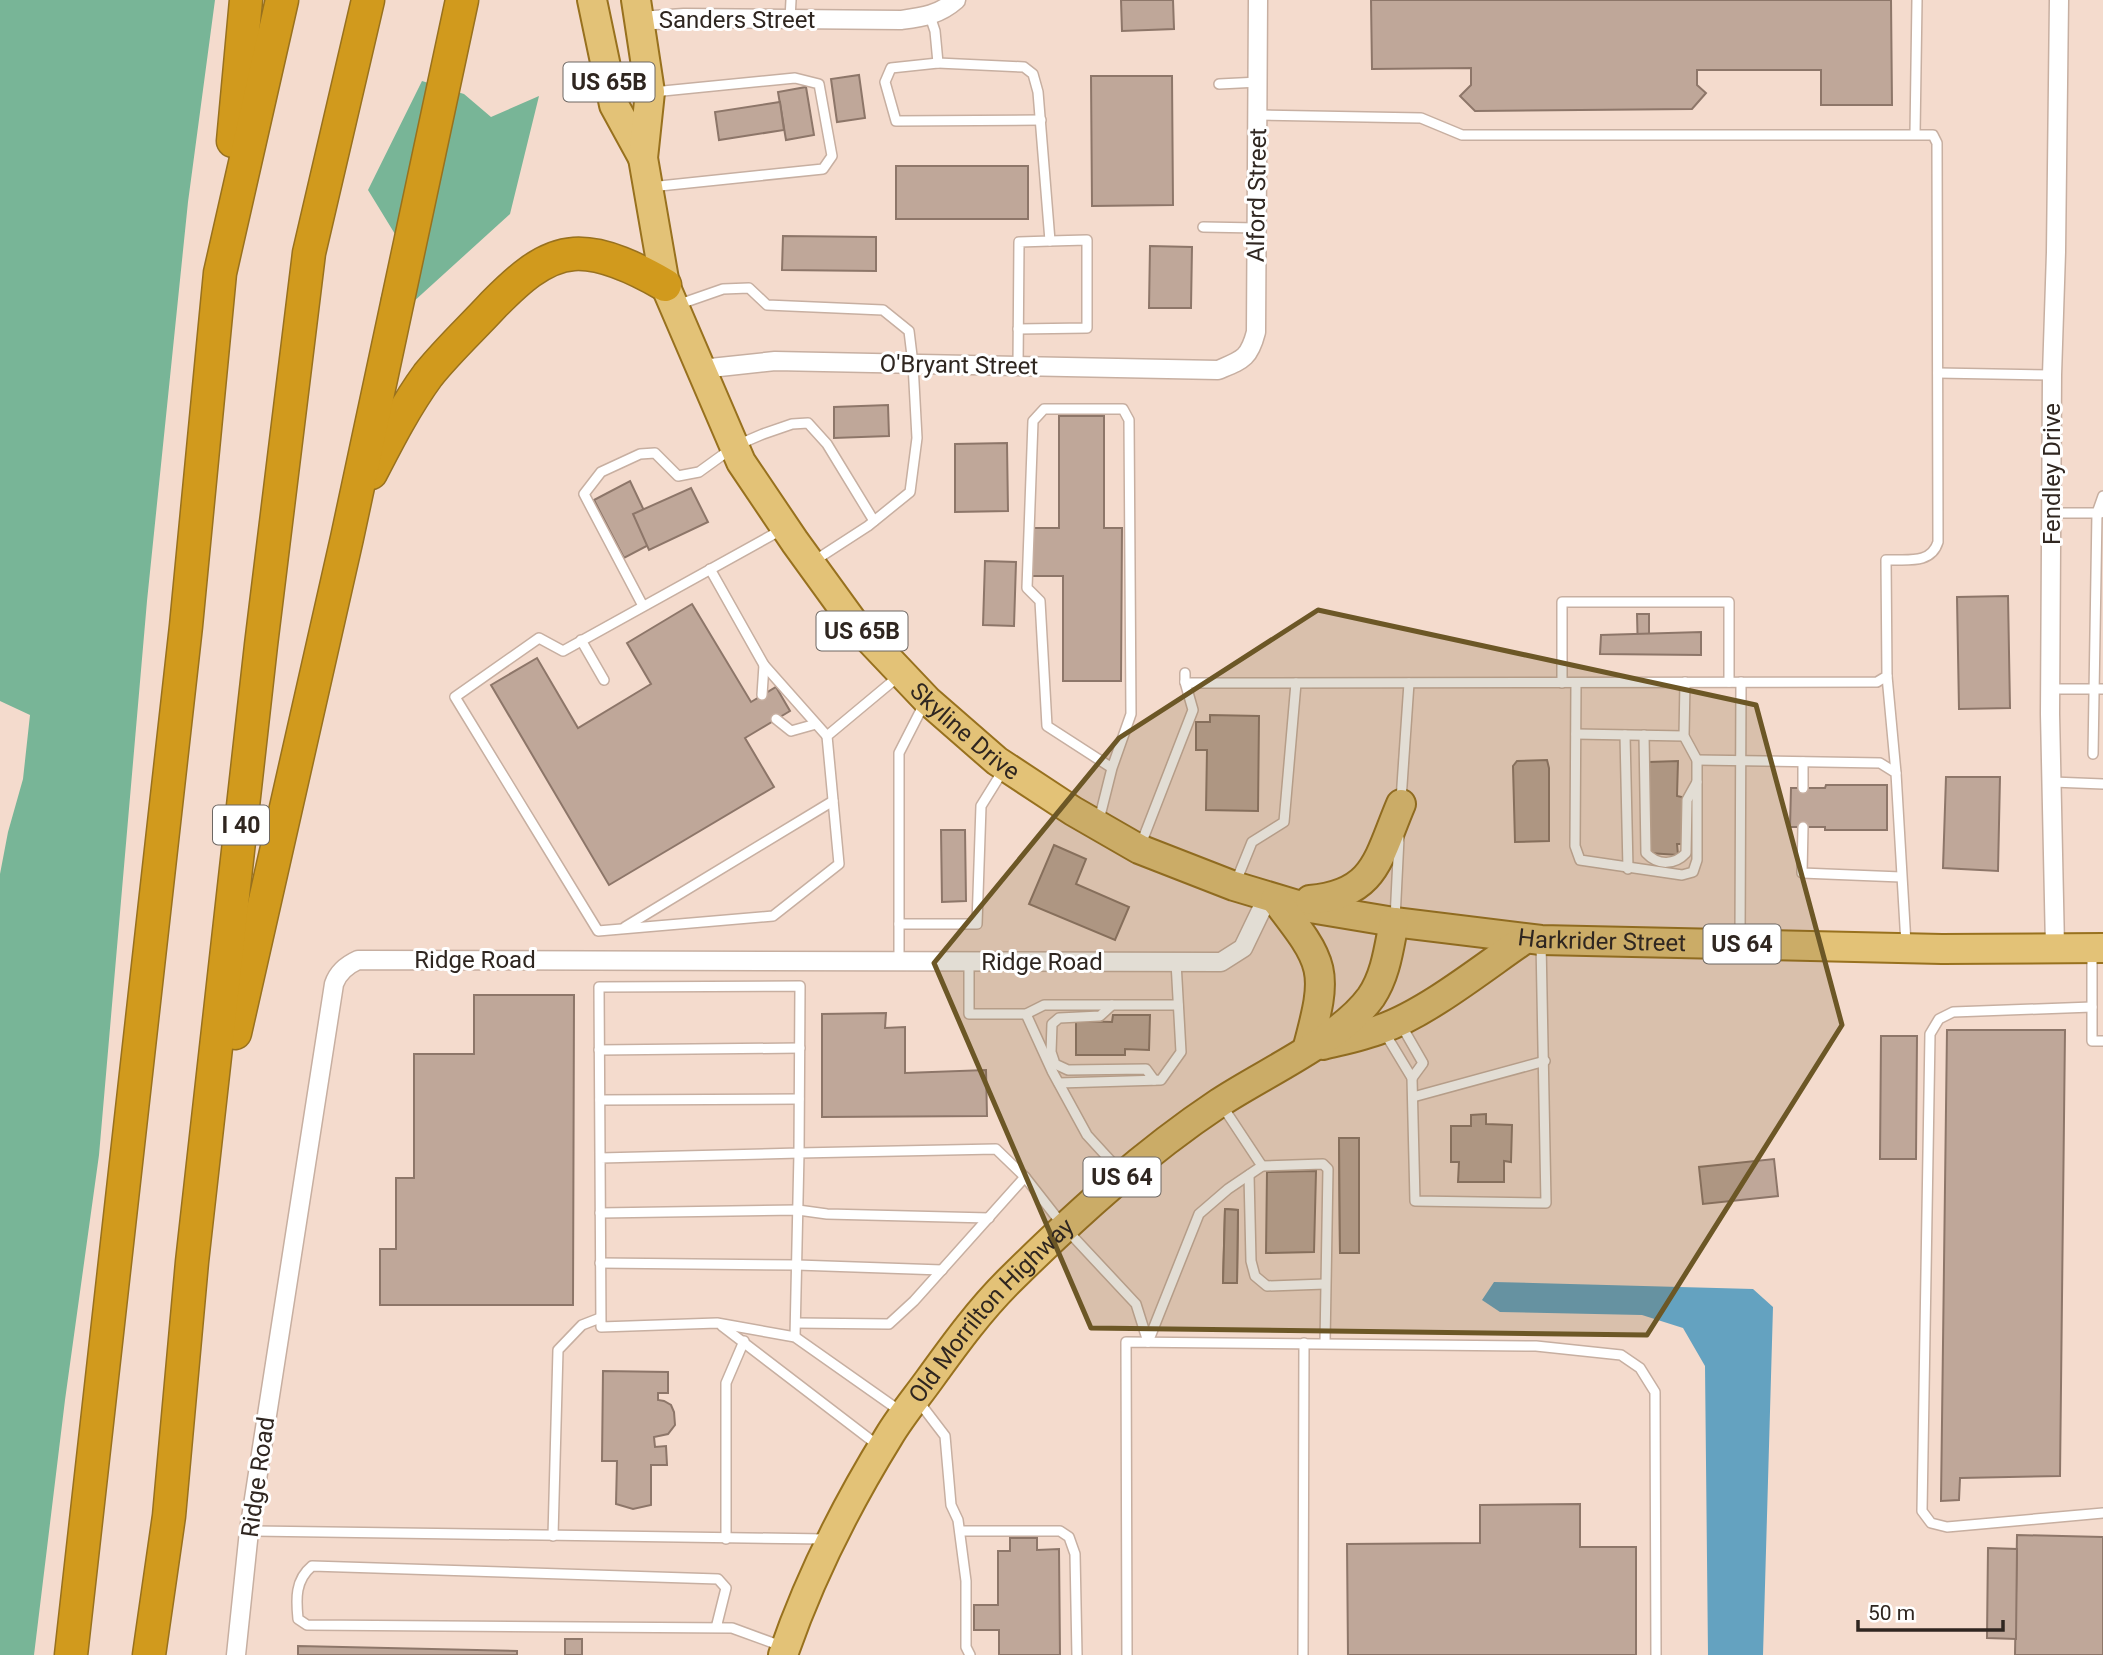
<svg xmlns="http://www.w3.org/2000/svg" width="2103" height="1655" viewBox="0 0 2103 1655" font-family="Roboto,sans-serif">
	<style>
		.forest { fill: #78b597 }
		.water { fill: #64a2c0 }
		.building { fill: #bfa799; stroke: #8d7669; stroke-width: 2 }
		.lines { fill: none; stroke-linecap: round; stroke-linejoin: round }
		.service-casing { stroke: #c7afa1; stroke-width: 12 }
		.minor-casing { stroke: #c7afa1; stroke-width: 21 }
		.primary-casing { stroke: #98711e; stroke-width: 32 }
		.motorway-casing { stroke: #98711e; stroke-width: 35 }
		.service { stroke: #fff; stroke-width: 9 }
		.minor { stroke: #fff; stroke-width: 18 }
		.primary { stroke: #e3c277; stroke-width: 28 }
		.motorway { stroke: #d19a1d; stroke-width: 32 }
		.marked { fill: #6c5726; fill-opacity: 0.2; stroke: #6c5726; stroke-width: 5; stroke-linejoin: round }
		.labels { text-anchor: middle; stroke-width: 6; stroke-linejoin: round; paint-order: stroke }
		.shield { fill: #fff; stroke: #6d6763; stroke-width: 2 }
		.shield-label { font-size: 23px; font-weight: bold; fill: #2f2620 }
		.street-label { font-size: 24px; fill: #2f2620; stroke: #fff }
	</style>
	<rect width="100%" height="100%" fill="#f4dbcd"/>
	<g class="forest">
		<path d="M0,0H215L188,202L147,601L99,1155L65,1400L34,1655H0V874L8,832L23,779L30,715L0,701Z"/>
		<path d="M422,81L464,94L491,117L539,96L510,214L412,303L380,300L398,239L368,190Z"/>
	</g>
	<path class="water" d="M1494,1282L1753,1289L1773,1307L1763,1655H1708L1705,1366L1683,1328L1642,1315L1500,1312L1482,1300Z"/>
	<g class="building">
		<path d="M1121,0H1173L1174,29L1122,31Z"/>
		<path d="M1371,0H1891L1892,105H1821V70H1697V85L1706,93L1692,109L1475,111L1460,96L1471,85V68L1372,69Z"/>
		<path d="M859,75L865,118L837,122L831,79Z"/>
		<path d="M1091,76H1172L1173,205L1092,206Z"/>
		<path d="M806,87L814,135L786,140L778,92Z"/>
		<path d="M780,102L784,130L719,140L715,112Z"/>
		<rect x="896" y="166" width="132" height="53"/>
		<path d="M783,236L876,237V271L782,270Z"/>
		<path d="M1150,246L1192,247L1191,308H1149Z"/>
		<path d="M888,405L889,436L834,438V407Z"/>
		<path d="M1059,416H1104V528H1122L1121,681H1063V576H1032V528H1059Z"/>
		<path d="M1007,443L1008,511L955,512V444Z"/>
		<path d="M630,481L658,540L624,558L594,500Z"/>
		<path d="M691,488L708,522L649,550L633,514Z"/>
		<path d="M985,561L1016,562L1014,626L983,625Z"/>
		<path d="M2008,596L2010,708L1959,709L1957,597Z"/>
		<path d="M692,604L751,702L776,687L790,711L745,738L774,787L609,885L491,685L537,658L578,728L651,684L627,643Z"/>
		<path d="M1637,614H1649V654H1638Z"/>
		<path d="M1701,632V655L1600,654L1601,635Z"/>
		<path d="M1210,715L1259,716L1258,811L1206,810L1207,750H1196V722H1210Z"/>
		<path d="M1547,760L1549,768V841L1515,842L1513,766L1517,761Z"/>
		<path d="M1678,761L1677,796L1682,797L1683,844H1677L1678,855L1649,853V762Z"/>
		<path d="M1946,777H2000L1998,871L1943,868Z"/>
		<path d="M1826,785H1887V830H1825V827H1790L1791,788H1825Z"/>
		<path d="M941,830H965L966,901L942,902Z"/>
		<path d="M1054,845L1086,859L1076,884L1129,907L1115,940L1029,904Z"/>
		<path d="M474,995H574L573,1305H380V1249H396V1178H414V1054H474Z"/>
		<path d="M886,1013L885,1028L905,1027V1073L986,1070L987,1116L822,1117V1014Z"/>
		<path d="M1113,1015H1150L1149,1050L1125,1049V1055H1076V1021L1112,1022Z"/>
		<path d="M1947,1030H2065L2060,1476L1960,1478L1959,1500L1941,1501Z"/>
		<path d="M1881,1036H1917L1916,1159H1880Z"/>
		<path d="M1486,1114V1124L1512,1125L1511,1162L1504,1161V1182H1458L1459,1162H1451V1126H1471V1115Z"/>
		<path d="M1339,1138H1359V1253H1340Z"/>
		<path d="M1339,1138H1359V1253H1340Z"/>
		<path d="M1774,1159L1778,1196L1703,1204L1699,1167Z"/>
		<path d="M1316,1171L1314,1252L1266,1253L1267,1172Z"/>
		<path d="M1225,1209L1238,1210L1237,1283H1223Z"/>
		<path d="M1225,1209L1238,1210L1237,1283H1223Z"/>
		<path d="M603,1371L668,1372V1393H658V1400L664,1401L671,1405L674,1412L675,1425L668,1434L654,1437L655,1447L666,1446L667,1465H651V1505L633,1509L616,1504L617,1461H602Z"/>
		<path d="M1580,1504V1547H1636V1655H1348L1347,1544L1480,1543V1505Z"/>
		<path d="M2017,1535L2103,1537V1655H2015Z"/>
		<path d="M1010,1538H1037V1550L1059,1549L1060,1655H999V1630H974V1605H998V1551H1010Z"/>
		<path d="M1988,1548L2017,1549L2016,1639L1987,1638Z"/>
		<rect x="565" y="1639" width="17" height="16"/>
		<path d="M298,1646L517,1651V1655H298Z"/>
	</g>
	<g class="lines">
		<defs>
			<g id="service">
				<path d="M930,16L935,31L938,63L1024,67L1033,74L1038,92L1050,241L1019,242L1018,366"/>
				<path d="M790,19L791,0"/>
				<path d="M938,63L891,68L885,82L896,121L1041,120"/>
				<path d="M1219,84L1259,82"/>
				<path d="M1915,134L1917,0"/>
				<path d="M650,187L823,169L832,156L819,84L795,78L653,92"/>
				<path d="M1203,227L1257,228"/>
				<path d="M677,305L723,289L749,288L767,305L883,310L909,331L913,364L917,438L910,492L868,526L814,561"/>
				<path d="M1018,329L1087,328V240L1050,241"/>
				<path d="M1938,373L2052,375"/>
				<path d="M2051,513H2101"/>
				<path d="M783,529L563,651L539,638L455,697L598,931L773,916L839,864L827,736L899,676"/>
				<path d="M710,569L764,665L827,736"/>
				<path d="M643,606L584,494L601,472L640,454L655,453L678,476L699,472L735,446L763,434L792,424L808,423L827,444L874,521"/>
				<path d="M581,640L604,680"/>
				<path d="M1185,673V682L1188,683L1877,682L1887,676L1886,560C1906,559 1931,565 1938,542L1937,143L1933,135H1462L1421,118L1258,115"/>
				<path d="M1887,676L1896,773"/>
				<path d="M1562,683V602H1729V682"/>
				<path d="M1576,683L1575,846L1580,860L1682,875L1693,872L1697,860V760L1684,736L1685,682"/>
				<path d="M2050,689H2103"/>
				<path d="M762,695L764,665"/>
				<path d="M776,719L791,731L816,724"/>
				<path d="M1576,734L1684,736"/>
				<path d="M1625,735L1628,869"/>
				<path d="M1644,735L1646,853C1658,866 1675,865 1686,853L1687,800L1697,782"/>
				<path d="M2093,754L2097,513L2103,496"/>
				<path d="M1697,760L1880,763L1896,773L1906,944"/>
				<path d="M1803,762V788"/>
				<path d="M2053,782L2103,784"/>
				<path d="M1401,800L1409,683"/>
				<path d="M1099,820L1112,768L1131,714L1129,420L1123,409H1044L1033,421L1027,588L1040,601L1047,726L1112,768"/>
				<path d="M1803,827L1802,873L1901,877"/>
				<path d="M1141,844L1193,710L1185,682"/>
				<path d="M1235,884L1252,842L1284,822L1296,683"/>
				<path d="M1395,919L1399,838"/>
				<path d="M899,924H977L981,806L1004,769"/>
				<path d="M625,927L833,801"/>
				<path d="M1740,939L1741,682"/>
				<path d="M2092,952V1041H2103"/>
				<path d="M899,962V753L924,704"/>
				<path d="M969,962V1014H1026L1044,1005H1178"/>
				<path d="M1112,1005L1100,1016L1059,1018L1052,1024L1051,1052L1055,1064L1068,1070L1146,1069L1154,1080"/>
				<path d="M2092,1007L1953,1012L1939,1019L1930,1034L1922,1511L1931,1523L1947,1527L2103,1513"/>
				<path d="M1026,1014L1052,1071L1087,1135L1120,1171"/>
				<path d="M1400,1023L1423,1063L1412,1078"/>
				<path d="M1383,1030L1412,1078L1415,1201L1546,1203L1541,942"/>
				<path d="M599,1050L800,1048"/>
				<path d="M1059,1083L1161,1080L1181,1052L1176,962"/>
				<path d="M1413,1097L1545,1061"/>
				<path d="M600,1100L799,1099"/>
				<path d="M600,1158L799,1153L800,986L599,987L601,1327L717,1323L795,1337L900,1411"/>
				<path d="M1262,1166L1323,1164L1328,1169L1325,1343"/>
				<path d="M1249,1175L1251,1261L1255,1276L1267,1286L1325,1284"/>
				<path d="M600,1213L798,1210L827,1214L989,1218"/>
				<path d="M600,1263L797,1265L942,1270"/>
				<path d="M796,1323L889,1324L914,1301L1025,1177"/>
				<path d="M722,1326L880,1447"/>
				<path d="M795,1337L799,1153L996,1149L1025,1177L1065,1228L1136,1304L1148,1342"/>
				<path d="M1148,1342L1199,1214L1228,1189L1262,1166L1223,1107"/>
				<path d="M919,1402L945,1436L951,1505L958,1520L966,1581V1647L970,1655"/>
				<path d="M249,1531L825,1539"/>
				<path d="M960,1531H1060L1069,1537L1075,1554L1077,1655"/>
				<path d="M553,1536L558,1350L582,1325L600,1318"/>
				<path d="M726,1539V1383L744,1341"/>
				<path d="M716,1628L726,1588L718,1579L312,1566C295,1580 296,1599 298,1619L307,1625L732,1628L784,1647"/>
				<path d="M1127,1655L1126,1342L1536,1346L1621,1355L1640,1368L1655,1392L1656,1655"/>
				<path d="M1303,1655L1304,1343"/>
			</g>
			<g id="minor">
				<path d="M639,21L684,18L901,20C923,17 939,15 956,0"/>
				<path d="M701,369L775,361L1218,370C1242,360 1249,359 1256,332L1258,0"/>
				<path d="M2055,947L2050,714L2052,375L2056,252L2059,0"/>
				<path d="M236,1655L249,1531L334,984C338,972 347,965 358,960L1221,962L1243,948L1268,896"/>
			</g>
			<g id="primary">
				<path d="M592,0L614,105L643,158"/>
				<path id="s1" d="M636,0L650,92L643,158L665,285L741,462L795,542L853,622L927,700L997,761L1073,811L1139,849L1234,886L1304,907L1394,922L1541,940L1942,949L2103,948"/>
				<path d="M1275,899C1326,965 1329,969 1307,1050"/>
				<path d="M1310,900C1376,894 1378,858 1401,804"/>
				<path d="M1323,1045C1343,1040 1363,1036 1381,1029C1427,1013 1484,967 1525,939"/>
				<path id="s2" d="M783,1655C809,1579 847,1504 889,1436C901,1416 916,1398 929,1380C955,1344 981,1308 1013,1277C1077,1214 1144,1153 1219,1103C1264,1073 1340,1040 1371,997C1386,975 1389,947 1394,922"/>
			</g>
			<g id="motorway">
				<path d="M233,141L246,0"/>
				<path d="M371,473C388,440 406,405 428,375C448,350 472,328 494,304C515,283 542,256 574,254C604,252 639,270 665,285"/>
				<path d="M235,1033L347,538L462,0"/>
				<path d="M71,1655L186,626L220,273L282,0"/>
				<path d="M149,1655L169,1516L192,1262L261,645L309,253L368,0"/>
			</g>
		</defs>
		<use href="#service" class="service-casing"/>
		<use href="#minor" class="minor-casing"/>
		<use href="#primary" class="primary-casing"/>
		<use href="#motorway" class="motorway-casing"/>
		<use href="#service" class="service"/>
		<use href="#minor" class="minor"/>
		<use href="#primary" class="primary"/>
		<use href="#motorway" class="motorway"/>
	</g>
	<path class="marked" d="M1318,610L1756,705L1842,1025L1647,1335L1091,1328L934,963L1119,738Z"/>
	<g class="labels">
		<g class="shield">
			<rect x="563.5" y="62.5" width="91" height="39" rx="5"/>
			<rect x="816.5" y="611.5" width="91" height="39" rx="5"/>
			<rect x="213" y="805.5" width="56" height="39" rx="5"/>
			<rect x="1703.5" y="924.5" width="77" height="39" rx="5"/>
			<rect x="1083.5" y="1157.5" width="77" height="39" rx="5"/>
		</g>
		<g class="shield-label">
			<text x="609" y="90">US 65B</text>
			<text x="862" y="639">US 65B</text>
			<text x="241" y="833">I 40</text>
			<text x="1742" y="952">US 64</text>
			<text x="1122" y="1185">US 64</text>
		</g>
		<g class="street-label">
			<text x="737" y="28">Sanders Street</text>
			<text transform="translate(1257 195) rotate(-89)" y="8">Alford Street</text>
			<text transform="translate(959 365) rotate(1)" y="8">O'Bryant Street</text>
			<text transform="translate(2052 474) rotate(-90)" y="8">Fendley Drive</text>
			<text dy="8" stroke="none"><textPath href="#s1" startOffset="833">Skyline Drive</textPath></text>
			<text dy="8" stroke="none"><textPath href="#s1" startOffset="1519">Harkrider Street</textPath></text>
			<text x="475" y="968">Ridge Road</text>
			<text x="1042" y="970">Ridge Road</text>
			<text dy="8" stroke="none"><textPath href="#s2" startOffset="406">Old Morrilton Highway</textPath></text>
			<text transform="translate(258 1477) rotate(-82)" y="8">Ridge Road</text>
		</g>
	</g>
	<path d="M1858 1620v10h145v-10" fill="none" stroke="#2f2620" stroke-width="3.5"/>
	<text x="1868" y="1620" font-size="21" fill="#2f2620" stroke="#ffffff" stroke-width="5" paint-order="stroke">50 m</text>
</svg>
